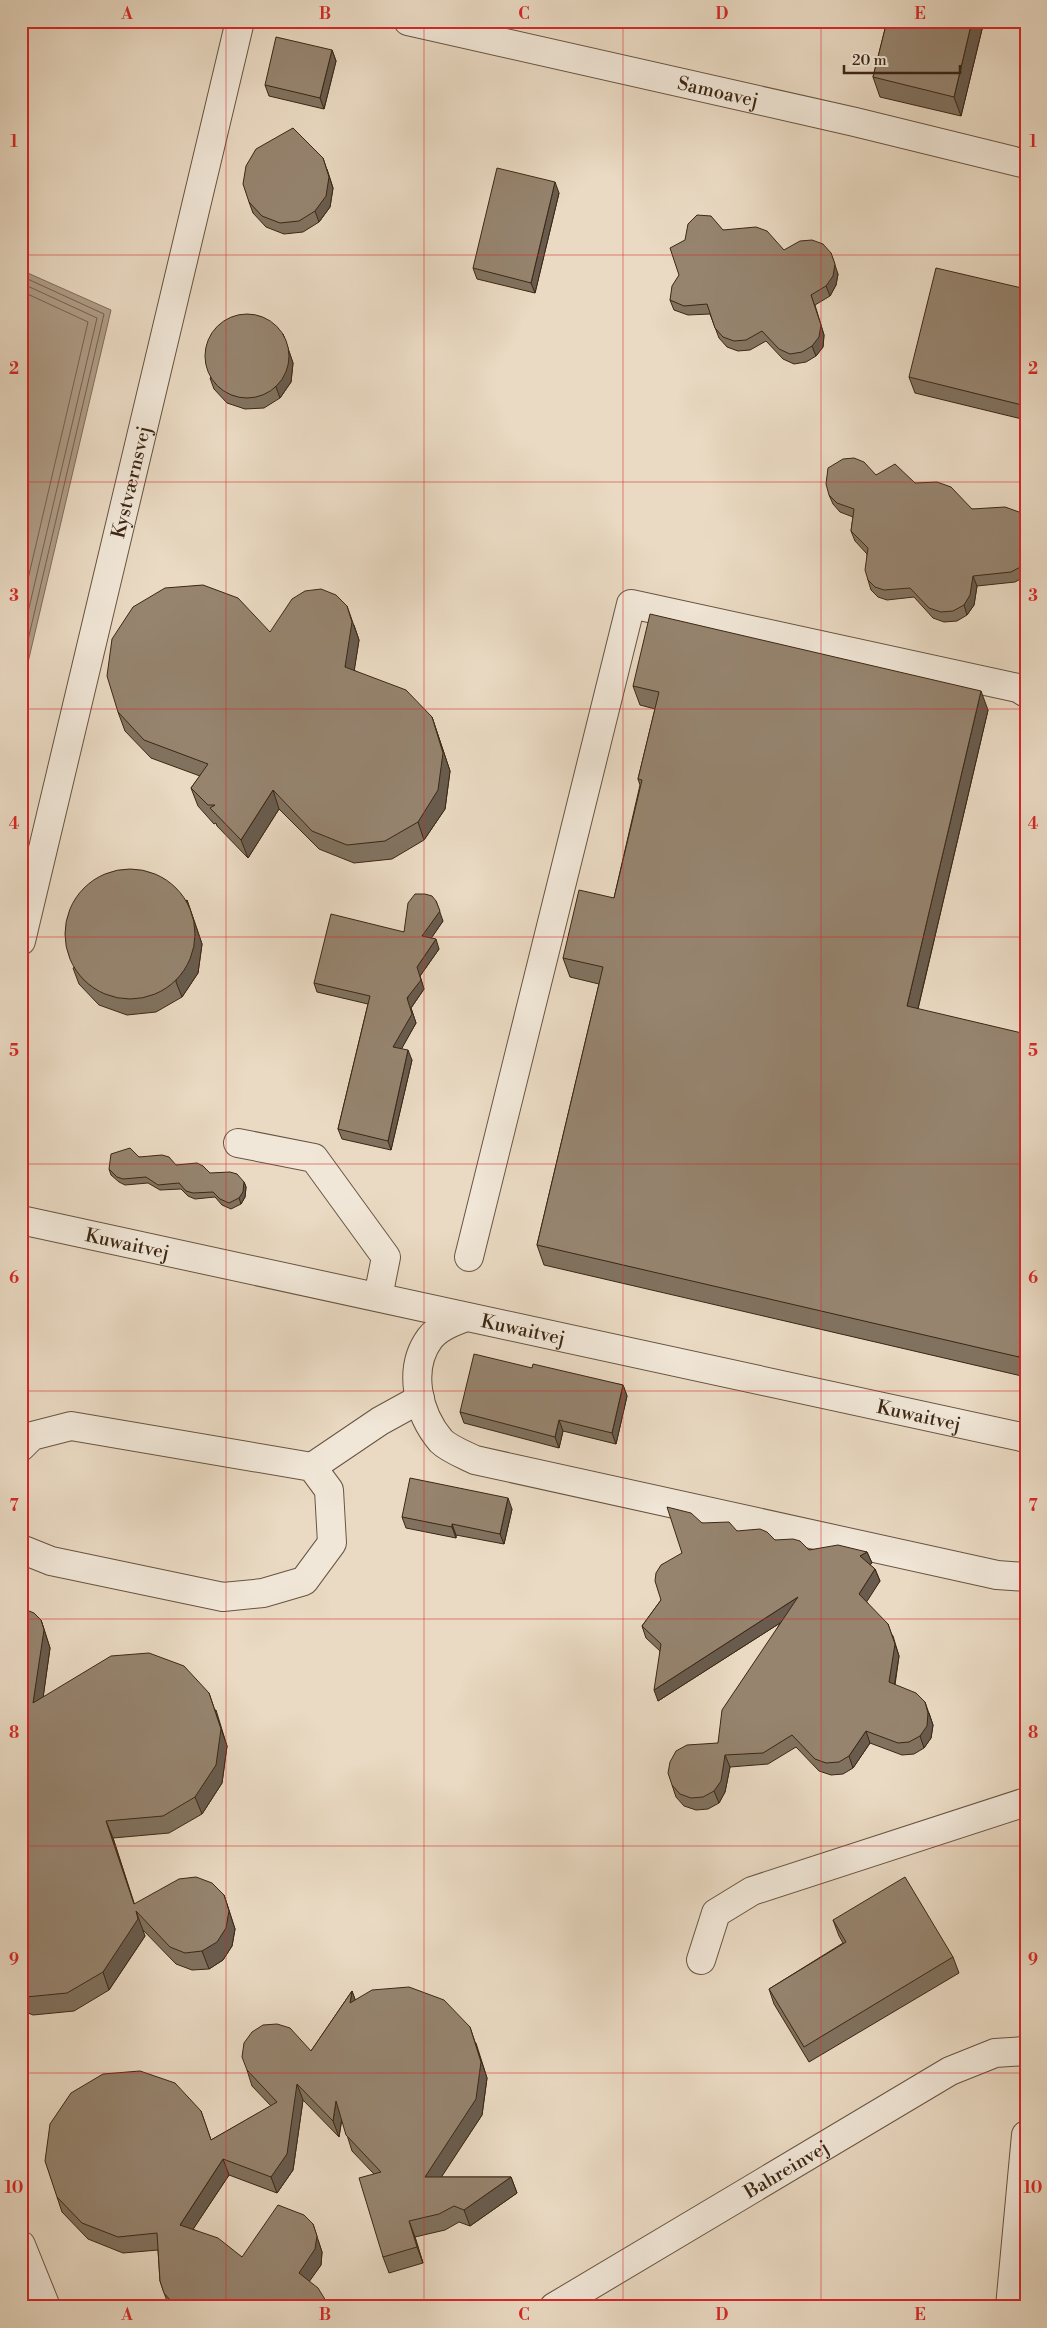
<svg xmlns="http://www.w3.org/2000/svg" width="1047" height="2328" viewBox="0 0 1047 2328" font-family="'Libre Bodoni',serif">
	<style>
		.water { fill: #af9d88; stroke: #816e5a }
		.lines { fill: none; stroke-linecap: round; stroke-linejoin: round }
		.shore { stroke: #76624e; stroke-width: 1 }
		.minor-casing { stroke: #685440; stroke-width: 30 }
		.minor { stroke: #f1e7d8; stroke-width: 28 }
		.wall { fill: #81725f; stroke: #3c2714 }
		.shaded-wall { fill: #695c4e; stroke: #3c2714 }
		.building { fill: #96846f; stroke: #3c2714 }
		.grid { fill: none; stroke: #d62828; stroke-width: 1; stroke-opacity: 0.55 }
		.labels { text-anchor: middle; stroke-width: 4; stroke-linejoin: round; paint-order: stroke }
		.street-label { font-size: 19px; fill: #3c2714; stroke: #f1e7d8 }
		.neatline { fill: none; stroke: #d62828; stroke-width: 2 }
		.grid-label { font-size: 16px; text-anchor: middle; font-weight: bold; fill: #d62828 }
	</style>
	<rect width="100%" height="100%" fill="#eadac3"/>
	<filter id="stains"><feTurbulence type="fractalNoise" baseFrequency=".004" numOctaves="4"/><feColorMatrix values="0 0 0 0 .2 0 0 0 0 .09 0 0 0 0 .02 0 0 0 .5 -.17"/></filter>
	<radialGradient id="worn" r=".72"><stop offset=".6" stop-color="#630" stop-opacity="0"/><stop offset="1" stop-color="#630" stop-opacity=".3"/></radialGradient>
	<path class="water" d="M21,270L111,310L21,692Z"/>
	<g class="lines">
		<g class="shore">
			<path d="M21,276L104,314L21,670"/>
			<path d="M21,283L97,318L21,642"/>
			<path d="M21,291L88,322L21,609"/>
		</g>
		<defs>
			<g id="minor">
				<path id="s1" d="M408,21L855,122L1026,164"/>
				<path id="s2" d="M21,941L240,21"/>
				<path d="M238,1143L314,1158L386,1257L378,1297"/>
				<path id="s3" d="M21,1220L1026,1438"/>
				<path d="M469,1257L631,604L1018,688L1026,693"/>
				<path d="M466,1317C453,1322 439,1327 430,1338C407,1369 418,1414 441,1441C449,1449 465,1455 475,1460L997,1575L1026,1577"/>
				<path d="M21,1447L32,1436L71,1426L312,1467L329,1490L332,1543L304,1581L263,1593L223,1597L51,1561L21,1549"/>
				<path d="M312,1467L380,1421L420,1399"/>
				<path d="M701,1960L716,1913L752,1891L1026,1802"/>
				<path d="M21,2245L46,2307"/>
				<path id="s4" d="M554,2307L950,2071L995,2053L1026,2051"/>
				<path d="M1010,2307L1026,2135"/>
			</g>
		</defs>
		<use href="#minor" class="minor-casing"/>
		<use href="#minor" class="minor"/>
	</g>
	<g class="wall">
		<path d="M887,21H984L961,116L880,97L873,77Z"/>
		<path d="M332,50L336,61L324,109L269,96L265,85Z"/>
		<path d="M327,169L333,188L330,207L319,222L303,232L284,234L266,227L253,213L249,202Z"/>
		<path d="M559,193L535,293L477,279L473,268Z"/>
		<path d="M723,230L838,274L836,285L830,296L815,305L824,335L823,347L816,356L806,362L794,364L783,359L766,341L750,350L738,351L727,347L719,338L710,314L688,315L674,310L670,300Z"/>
		<path d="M1026,289V420L915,393L909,377Z"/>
		<path d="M283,334L293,363L291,382L280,398L264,408L245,409L227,403L214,389L210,378Z"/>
		<path d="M876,475L915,483L972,509L1026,519V576L1015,582L977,586L974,605L967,615L957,621L944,622L933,618L914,597L887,600L878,597L871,590L868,580L867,554L855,541L851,531L853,517L840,512L833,504L829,495Z"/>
		<path d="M354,625L359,640L354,670L432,717L450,771L445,809L424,840L392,859L354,863L319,849L279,809L248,858L217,826L216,823L214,824L198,806L191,788L200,776L151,758L125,731L118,712L270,632Z"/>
		<path d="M633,686L988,710L918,1009L1026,1377L544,1265L537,1245L599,984L570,977L563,958L614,898L640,785L638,779L655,709L640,705Z"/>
		<path d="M187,900L202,944L198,973L182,997L156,1012L127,1015L99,1005L79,984L73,968Z"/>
		<path d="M443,921L431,938L439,949L420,976L424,989L411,1008L416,1023L401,1049L412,1060L391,1150L342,1139L338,1129L368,1004L317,992L314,983L404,932Z"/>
		<path d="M139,1157L176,1165L244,1182L246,1187L245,1197L241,1204L231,1209L222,1205L215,1197L195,1199L188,1196L181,1189L160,1190L148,1183L125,1185L119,1182L111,1175L109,1169Z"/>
		<path d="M532,1368L623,1385L627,1396L616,1444L563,1431L559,1448L464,1423L460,1412Z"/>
		<path d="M512,1509L504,1544L456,1535V1538L406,1528L402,1517Z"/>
		<path d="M702,1523L775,1540L809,1550L867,1552L872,1563L870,1565L875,1569L880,1581L866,1601L893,1636L899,1656L895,1685L929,1713L933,1725L931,1738L924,1748L914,1754L902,1755L870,1743L853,1768L843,1774L831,1775L819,1771L796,1747L768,1764L730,1767L725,1792L719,1803L708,1809L696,1810L684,1806L676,1797L672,1785L718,1743L780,1623L658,1701L660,1651L646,1638L642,1626L661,1600L682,1553Z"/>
		<path d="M21,1610L41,1620L50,1648L43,1697L216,1710L227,1746L222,1783L202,1814L169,1833L113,1838L134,1904L224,1895L235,1929L232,1946L223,1960L209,1969L192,1970L176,1964L142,1929L145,1936L109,1990L74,2011L33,2015L21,2010Z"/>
		<path d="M833,1920L953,1957L959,1973L809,2062L774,2004L769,1989L843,1943L839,1936Z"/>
		<path d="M352,1991L355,2000L476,2043L487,2078L482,2115L441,2177H511L517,2193L470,2226L459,2222L445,2230L415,2237L423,2263L389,2273L383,2257L374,2174L352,2151L342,2119L339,2137L303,2100L293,2170L277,2193L229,2175L193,2229L242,2257L318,2240L322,2252L321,2265L309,2281L328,2307H169L160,2281L158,2250L123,2253L88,2239L62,2212L57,2197L201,2111L211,2140L271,2106L252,2086L247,2070L311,2051Z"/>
	</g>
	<g class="shaded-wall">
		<path d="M972,21H984L961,116L954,97Z"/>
		<path d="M332,50L336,61L324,109L320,98Z"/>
		<path d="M323,158L333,188L330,207L319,222L315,211Z"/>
		<path d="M555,182L559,193L535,293L531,283Z"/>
		<path d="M831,253L838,274L836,285L830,296L826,286Z"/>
		<path d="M811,295L824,335L823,347L816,356L812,346Z"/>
		<path d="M283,334L293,363L291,382L280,398L276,387Z"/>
		<path d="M973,576L977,586L974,605L967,615L964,605Z"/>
		<path d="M347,606L359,640L352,685L345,667Z"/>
		<path d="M981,691L988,710L914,1025L907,1006Z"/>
		<path d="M432,717L450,771L445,809L424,840L418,822Z"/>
		<path d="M273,790L279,809L248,858L241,840Z"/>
		<path d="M187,900L202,944L198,973L182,997L176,982Z"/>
		<path d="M436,901L443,921L426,946L422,936Z"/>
		<path d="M436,939L439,949L420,976L424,989L411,1008L416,1023L397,1057L393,1047L417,967Z"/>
		<path d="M408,1050L412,1060L391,1150L388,1141Z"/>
		<path d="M244,1182L246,1187L245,1197L241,1204L239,1198Z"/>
		<path d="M1026,1327V1377L1019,1357Z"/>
		<path d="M623,1385L627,1396L616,1444L612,1433Z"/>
		<path d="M559,1420L563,1431L559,1448L555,1437Z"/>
		<path d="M508,1498L512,1509L504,1544L500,1534Z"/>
		<path d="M452,1524L456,1535V1538L452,1527Z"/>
		<path d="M867,1552L872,1563L864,1568L860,1556Z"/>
		<path d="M875,1569L880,1581L864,1606L859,1594Z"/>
		<path d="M798,1597L802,1609L658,1701L654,1690Z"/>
		<path d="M41,1620L50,1648L40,1720L33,1703Z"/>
		<path d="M888,1624L899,1656L893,1694L889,1682Z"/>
		<path d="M209,1693L227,1746L222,1783L202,1814L195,1797Z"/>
		<path d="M925,1702L933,1725L931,1738L924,1748L920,1736Z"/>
		<path d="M866,1731L870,1743L853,1768L849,1756Z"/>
		<path d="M725,1755L730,1767L725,1792L719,1803L714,1791Z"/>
		<path d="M106,1821L113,1838L137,1912L134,1904Z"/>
		<path d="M224,1895L235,1929L232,1946L223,1960L209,1969L202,1951Z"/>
		<path d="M136,1911L145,1936L109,1990L103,1972Z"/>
		<path d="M352,1991L358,2007L350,2003Z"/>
		<path d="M470,2027L487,2078L482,2115L431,2193L425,2177Z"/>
		<path d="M297,2084L303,2100L293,2170L277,2193L271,2177Z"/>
		<path d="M336,2101L342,2117L339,2137L333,2121Z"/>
		<path d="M223,2159L229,2175L186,2240L180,2225Z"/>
		<path d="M511,2177L517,2193L470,2226L464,2210Z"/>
		<path d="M409,2221L415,2237L423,2263L417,2247Z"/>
		<path d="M313,2224L322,2252L321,2265L304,2289L299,2273Z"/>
	</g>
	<g class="building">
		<path d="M887,21H972L954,97L873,77Z"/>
		<path d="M276,37L332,50L320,98L265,85Z"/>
		<path d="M293,128L323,158L329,177L326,196L315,211L299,221L280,223L262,216L249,202L243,184L246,166L256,149Z"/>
		<path d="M497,168L555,182L531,283L473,268Z"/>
		<path d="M697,215L711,216L723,230L756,227L767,231L784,250L800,241L812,240L823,244L831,253L835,264L833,276L826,286L811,295L821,325L819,337L812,346L802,352L790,354L779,349L762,331L746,340L734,341L723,337L715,328L707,304L684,306L670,300L672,286L679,275L670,248L685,240L688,224Z"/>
		<path d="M936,268L1026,289V406L909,377Z"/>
		<circle cx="247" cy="356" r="42"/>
		<path d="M854,458L864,462L876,475L895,464L915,483L937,482L951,487L972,509L1005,507L1019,512L1026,519V564L1011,572L973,576L970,595L964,605L953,611L941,612L929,608L910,588L884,590L875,587L868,580L865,570L868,548L851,531L854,509L837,503L829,495L826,484L828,468L843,459Z"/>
		<path d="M203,585L238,598L270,632L292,599L305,591L321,589L336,595L347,606L352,622L345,667L406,690L432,717L443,753L438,790L418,822L385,841L347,845L312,831L273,790L241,840L210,808L215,805H208L191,788L208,764L144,740L118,712L107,676L112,639L133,607L165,588Z"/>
		<path d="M650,614L981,691L907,1006L1026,1034V1327L1019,1357L537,1245L603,967L563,958L579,890L614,898L642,780L638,779L659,692L633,686Z"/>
		<circle cx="130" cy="934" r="65"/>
		<path d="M415,894H425L432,896L436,901L440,911L422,936L436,939L417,967L421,980L407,998L412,1014L393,1047L408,1050L388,1141L338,1129L370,996L314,983L331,914L404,932L408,903Z"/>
		<path d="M130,1148L139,1157L162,1155L169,1157L176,1165L197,1163L203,1166L210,1173L230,1172L237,1174L244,1182L243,1192L239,1198L229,1203L220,1199L213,1192L193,1193L186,1191L179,1183L158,1185L146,1177L123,1179L117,1177L109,1169L111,1154Z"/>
		<path d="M474,1354L532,1368L533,1364L623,1385L612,1433L559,1420L555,1437L460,1412Z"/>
		<path d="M410,1478L508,1498L500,1534L452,1524V1527L402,1517Z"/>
		<path d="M667,1507L691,1513L702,1523L729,1522L737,1531L760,1529L767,1532L775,1540L793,1539L800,1541L809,1550L838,1545L867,1552L860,1556L875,1569L859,1594L888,1624L895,1644L889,1682L916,1693L925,1702L928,1713L927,1726L920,1736L909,1742L898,1743L866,1731L849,1756L839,1762L826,1763L815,1759L792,1735L763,1753L725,1755L721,1781L714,1791L703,1797L691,1798L680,1794L672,1785L668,1773L670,1762L676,1751L687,1745L718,1743L722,1710L798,1597L654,1690L661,1644L642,1626L661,1600L655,1581L656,1573L661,1565L682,1553Z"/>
		<path d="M24,1609L34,1613L41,1620L44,1630L33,1703L111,1656L149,1653L184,1666L209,1693L221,1729L216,1765L195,1797L163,1816L106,1821L134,1904L179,1879L196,1877L212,1883L224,1895L229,1911L226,1928L217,1942L202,1951L185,1953L170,1947L136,1911L138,1919L103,1972L67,1993L26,1997L21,1995V1610Z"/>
		<path d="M905,1877L953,1957L804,2047L769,1989L846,1942L833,1920Z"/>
		<path d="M409,1987L444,2000L470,2027L481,2062L476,2099L425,2177H511L464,2210L454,2206L439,2214L409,2221L417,2247L383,2257L359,2178L381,2172L346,2135L336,2101L333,2121L297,2084L287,2154L271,2177L223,2159L180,2225L218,2238L242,2257L278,2205L304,2215L313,2224L317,2236L315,2249L299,2273L318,2288L326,2301L327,2307H176L164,2293L160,2281L157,2233L118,2237L82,2223L57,2197L45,2161L50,2124L71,2093L103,2074L140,2071L175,2083L201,2111L211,2140L277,2102L247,2070L242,2057L244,2043L252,2032L263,2025L277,2024L290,2028L311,2051L352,1991L350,2003L372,1990Z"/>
	</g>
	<path class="grid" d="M226,21V2307M424,21V2307M623,21V2307M821,21V2307M21,255H1026M21,482H1026M21,709H1026M21,937H1026M21,1164H1026M21,1391H1026M21,1619H1026M21,1846H1026M21,2073H1026"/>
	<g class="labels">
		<g class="street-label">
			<text dy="7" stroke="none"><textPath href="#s1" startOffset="318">Samoavej</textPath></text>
			<text dy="7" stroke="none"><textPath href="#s2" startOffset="472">Kystværnsvej</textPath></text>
			<text dy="7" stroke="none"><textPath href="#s3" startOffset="109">Kuwaitvej</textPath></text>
			<text dy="7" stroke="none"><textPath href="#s3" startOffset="514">Kuwaitvej</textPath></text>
			<text dy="7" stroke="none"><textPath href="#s3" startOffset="919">Kuwaitvej</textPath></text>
			<text dy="7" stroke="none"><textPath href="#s4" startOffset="270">Bahreinvej</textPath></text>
		</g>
	</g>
	<rect width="1047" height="2328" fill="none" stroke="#eadac3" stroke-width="55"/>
	<path d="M844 65v8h116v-8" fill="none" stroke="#3c2714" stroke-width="2.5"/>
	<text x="852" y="65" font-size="15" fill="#3c2714" stroke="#f1e7d8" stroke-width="4" paint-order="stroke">20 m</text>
	<rect x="28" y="28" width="992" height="2272" class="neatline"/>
	<g class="grid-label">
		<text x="127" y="19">A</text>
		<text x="325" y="19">B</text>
		<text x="524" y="19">C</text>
		<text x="722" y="19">D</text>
		<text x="920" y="19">E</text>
		<text x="14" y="147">1</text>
		<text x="1033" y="147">1</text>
		<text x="14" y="374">2</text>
		<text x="1033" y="374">2</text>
		<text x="14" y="601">3</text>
		<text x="1033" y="601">3</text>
		<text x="14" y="829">4</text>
		<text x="1033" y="829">4</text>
		<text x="14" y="1056">5</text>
		<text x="1033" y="1056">5</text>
		<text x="14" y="1283">6</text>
		<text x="1033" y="1283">6</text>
		<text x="14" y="1511">7</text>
		<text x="1033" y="1511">7</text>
		<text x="14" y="1738">8</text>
		<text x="1033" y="1738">8</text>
		<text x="14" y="1965">9</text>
		<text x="1033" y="1965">9</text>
		<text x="14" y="2193">10</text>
		<text x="1033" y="2193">10</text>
		<text x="127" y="2320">A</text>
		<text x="325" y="2320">B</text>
		<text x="524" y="2320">C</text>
		<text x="722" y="2320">D</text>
		<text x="920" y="2320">E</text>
	</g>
	<rect width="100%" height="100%" filter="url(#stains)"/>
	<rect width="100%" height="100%" fill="url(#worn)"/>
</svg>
